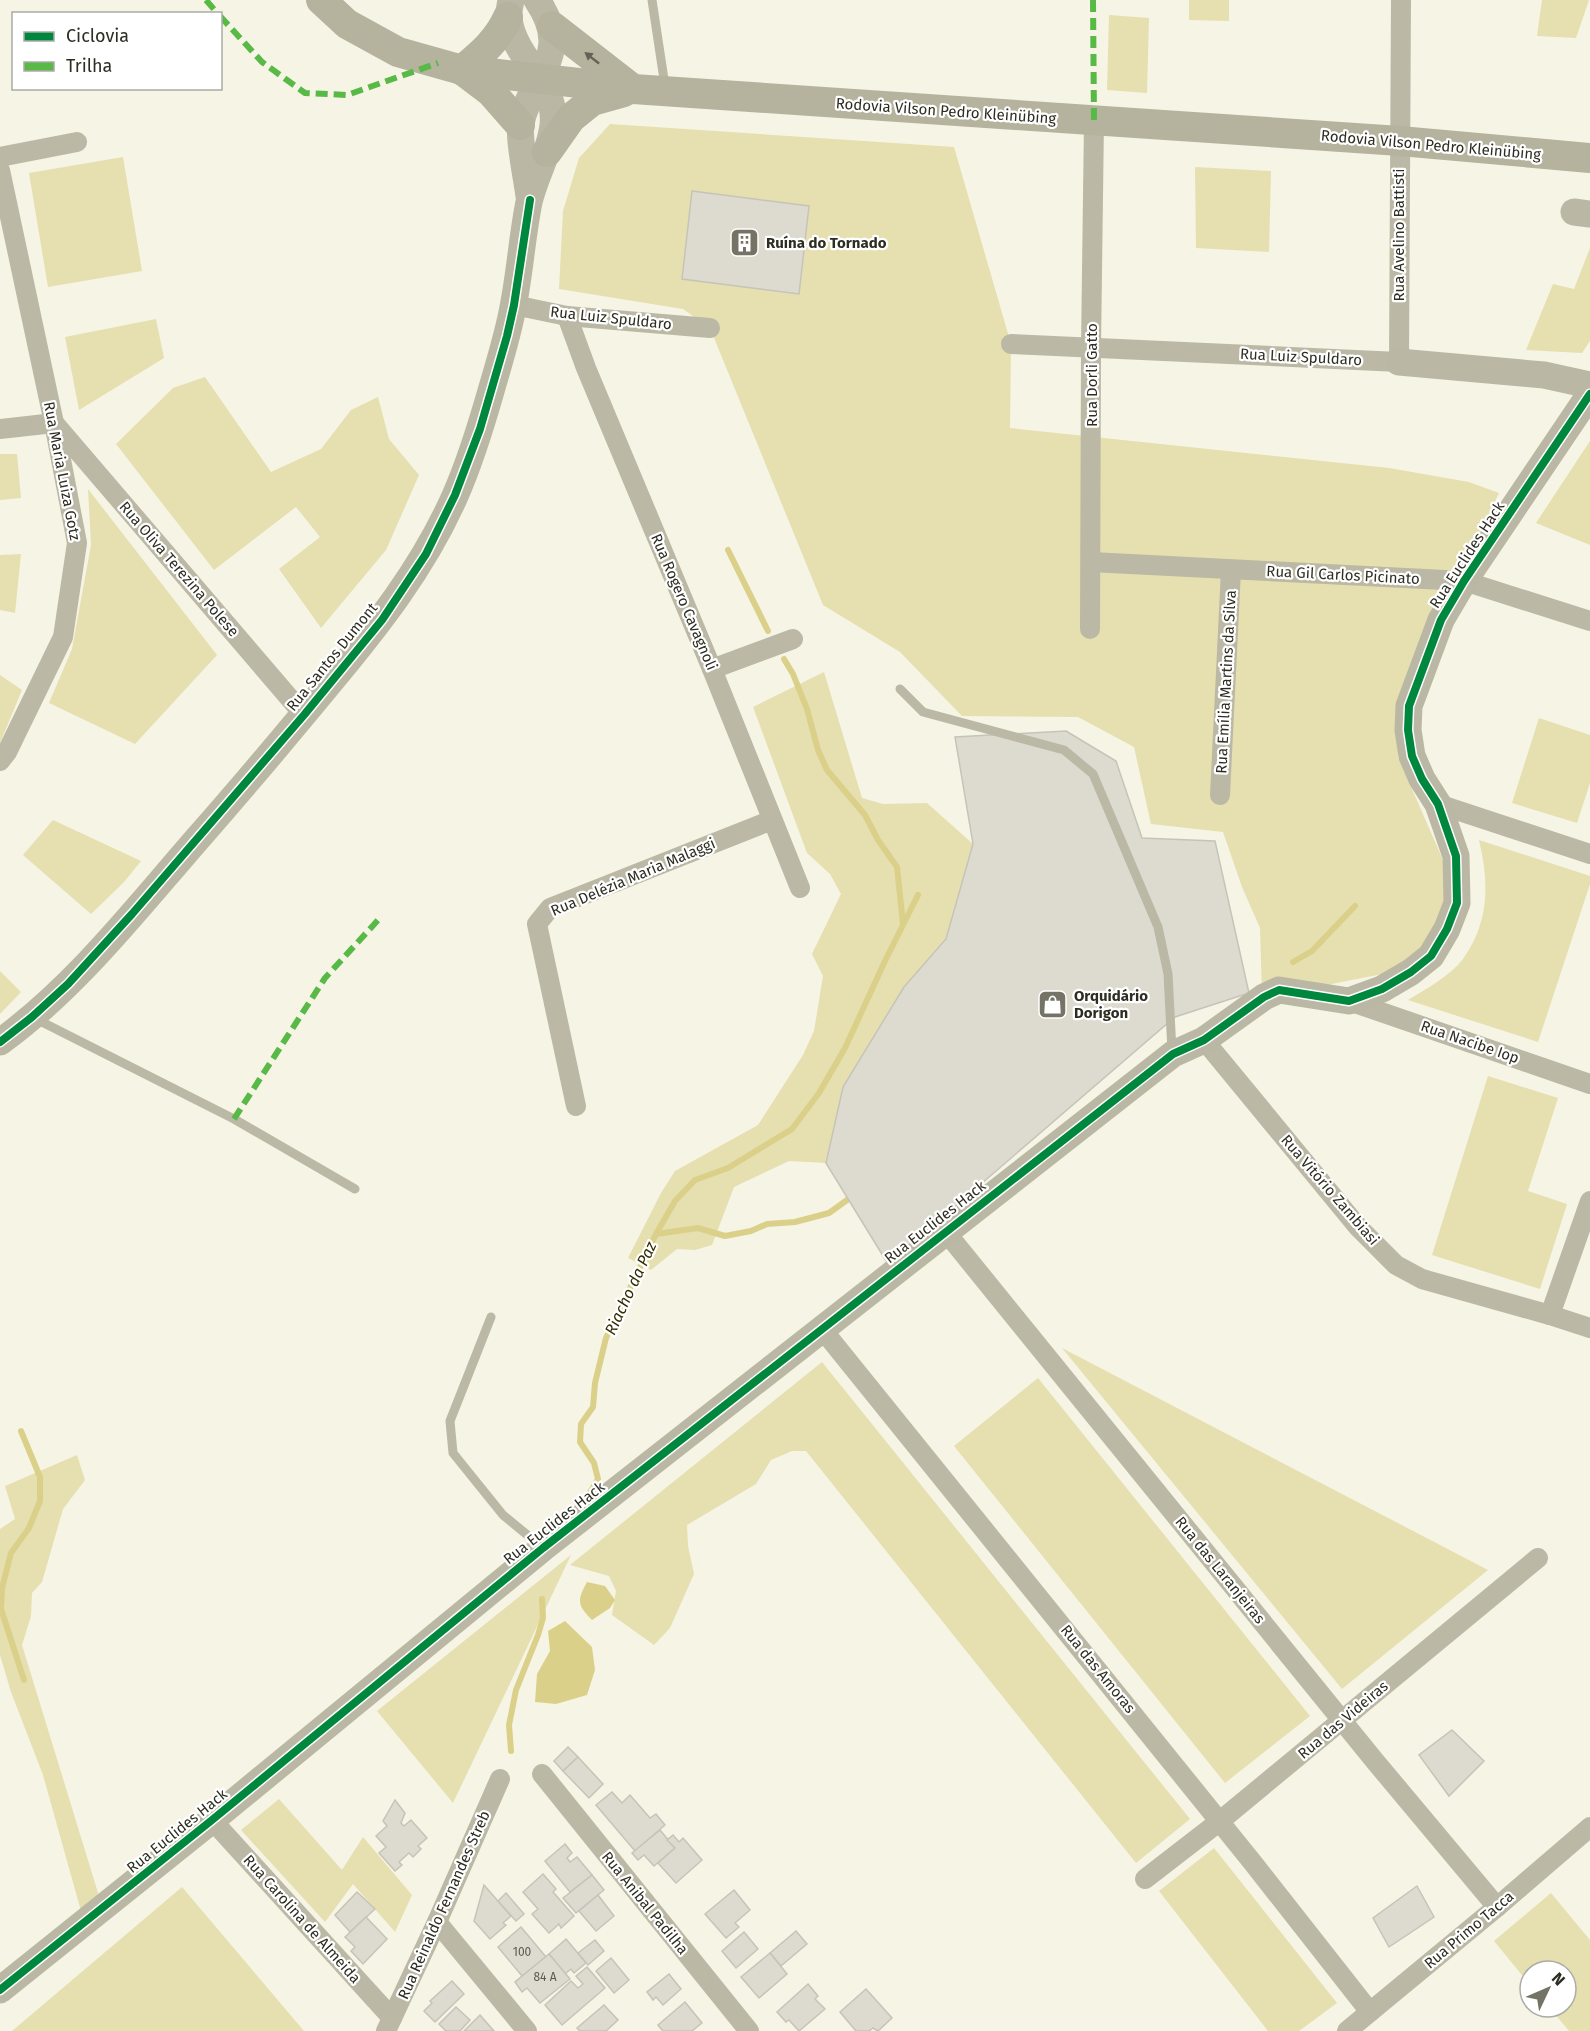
<svg xmlns="http://www.w3.org/2000/svg" width="1590" height="2031" viewBox="0 0 1590 2031" font-family="'Fira Sans',sans-serif">
	<style>
		.green { fill: #e6dfb0 }
		.water { fill: #dbd089 }
		.lines { fill: none; stroke-linecap: round; stroke-linejoin: round }
		.stream { stroke: #dbd089; stroke-width: 6 }
		.building { fill: #dddbcf; stroke: #c6c4b8; stroke-width: 1.5 }
		.lane { stroke: #bbb8a5; stroke-width: 9 }
		.street { stroke: #bbb8a5; stroke-width: 20 }
		.secondary { stroke: #bab8a4; stroke-width: 27 }
		.primary { stroke: #b5b29e; stroke-width: 30 }
		.quiet { stroke: #58b947; stroke-width: 6; stroke-dasharray: 12 6; stroke-linecap: butt }
		.cycleway-casing { stroke: #fff; stroke-width: 11 }
		.cycleway { stroke: #00873e; stroke-width: 8 }
		.oneway { fill: #646254 }
		.labels { text-anchor: middle; stroke-width: 4.5; stroke-linejoin: round; paint-order: stroke }
		.number-label { font-size: 12px; fill: #5c5a4f }
		.street-label { font-size: 15px; fill: #2e2d22; stroke: #fff }
		.poi-label { font-size: 15px; font-weight: bold; fill: #2e2d22; stroke: #fff; text-anchor: start }
		.water-label { font-size: 16px; font-style: italic; fill: #342d02; stroke: #fff }
	</style>
	<rect width="100%" height="100%" fill="#f6f4e5"/>
	<g class="green">
		<path d="M1189,0H1229V21L1189,20Z"/>
		<path d="M1542,0H1589L1576,38L1537,36Z"/>
		<path d="M1109,15L1149,18L1147,93L1107,90Z"/>
		<path d="M610,124L954,147L1011,344L1010,428L1389,468L1469,482L1499,493L1434,631L1403,704L1398,757L1443,860L1449,901L1431,945L1403,970L1296,991L1262,994L1260,928L1242,887L1223,832L1151,824L1134,747L1078,717L962,716L900,652L823,605L710,328L683,309L559,289L563,211L579,158Z"/>
		<path d="M123,157L142,271L48,287L29,173Z"/>
		<path d="M1195,167L1271,171L1269,252L1196,248Z"/>
		<path d="M1590,248V341L1582,353L1526,350L1553,284L1574,289Z"/>
		<path d="M156,319L164,358L79,410L65,337Z"/>
		<path d="M205,377L271,472L321,449L351,410L378,397L389,439L419,475L386,550L321,628L279,569L320,537L296,507L214,570L116,444L173,388Z"/>
		<path d="M1590,441V545L1536,523Z"/>
		<path d="M0,454H17L21,498L0,500Z"/>
		<path d="M88,489L217,655L135,744L49,703L72,649L91,545Z"/>
		<path d="M21,554L15,613L0,610V555Z"/>
		<path d="M824,672L862,798L883,804L927,803L973,844L946,939L904,987L843,1087L826,1163L789,1161L734,1187L712,1245L695,1250L677,1249L651,1270L628,1258L661,1193L675,1171L758,1125L803,1055L814,1031L823,976L812,954L841,894L830,874L807,853L753,707Z"/>
		<path d="M0,675L22,690L0,743Z"/>
		<path d="M1539,718L1590,735V783L1577,823L1512,803Z"/>
		<path d="M53,820L141,861L124,882L91,914L23,855Z"/>
		<path d="M1479,840L1590,876V884L1538,1042L1408,1000C1426,989 1450,976 1463,959C1490,921 1489,882 1479,840Z"/>
		<path d="M0,971L21,992L0,1014Z"/>
		<path d="M1488,1076L1558,1098L1528,1191L1567,1204L1540,1289L1432,1255Z"/>
		<path d="M1062,1348L1488,1570L1342,1689Z"/>
		<path d="M822,1362L1190,1819L1136,1863L806,1451H792L771,1460L756,1484L687,1525L688,1546L694,1574L670,1628L654,1645L612,1615L616,1591L609,1576L570,1565Z"/>
		<path d="M1038,1378L1310,1716L1225,1783L954,1446Z"/>
		<path d="M77,1455L85,1480L63,1509L42,1582L32,1593L31,1616L22,1645L99,1896L81,1911L43,1775L11,1692L0,1655V1529L15,1519L5,1486Z"/>
		<path d="M571,1555L453,1803L377,1711Z"/>
		<path d="M279,1799L342,1870L363,1837L412,1895L395,1932L353,1884L325,1922L241,1830Z"/>
		<path d="M1214,1848L1337,2003L1299,2031H1268L1159,1891Z"/>
		<path d="M182,1887L304,2031H12Z"/>
		<path d="M1551,1893L1590,1940V2031H1569L1549,2007H1566V1971H1530V1985L1494,1941Z"/>
	</g>
	<g class="water">
		<path d="M587,1582L605,1586L615,1600L610,1608L592,1620C577,1605 577,1600 587,1582Z"/>
		<path d="M565,1621L592,1647L595,1670L587,1695L556,1704L535,1702L537,1674L550,1651L548,1631Z"/>
	</g>
	<g class="lines">
		<g class="stream">
			<path d="M728,550L768,631"/>
			<path d="M784,659L793,674L807,709L818,750L827,770L865,815L878,840L897,867L903,924"/>
			<path d="M1293,962L1312,951L1355,906"/>
			<path d="M656,1234L698,1228L725,1236L751,1231L767,1224L795,1222L829,1213L854,1195"/>
			<path d="M21,1431L40,1477V1501L29,1528L11,1553L2,1588L1,1609L24,1680"/>
			<path d="M578,1505L591,1491L598,1479L594,1463L580,1442L581,1424L593,1407L595,1383L606,1338L656,1234L675,1201L695,1180L728,1168L792,1129L819,1093L845,1048L885,961L918,895"/>
			<path d="M511,1751L509,1725L516,1690L538,1635L543,1618L542,1599"/>
		</g>
	</g>
	<g class="building">
		<path d="M692,191L809,206L799,294L682,279Z"/>
		<path d="M1066,731L1116,761L1142,838L1215,841L1249,993L1175,1017L888,1264L826,1163L843,1087L904,987L946,939L973,844L955,737Z"/>
		<path d="M1452,1730L1484,1761L1449,1796L1419,1755Z"/>
		<path d="M568,1747L578,1757L563,1771L554,1761Z"/>
		<path d="M578,1757L603,1784L589,1798L563,1771Z"/>
		<path d="M612,1792L622,1803L630,1795L650,1818L656,1814L665,1825L635,1851L596,1805Z"/>
		<path d="M395,1800L405,1813L401,1823L404,1826L411,1820L427,1838L418,1846L421,1849L413,1857L409,1853L399,1862L402,1865L395,1871L379,1853L386,1847L376,1836L387,1826L383,1821Z"/>
		<path d="M660,1830L675,1848L654,1866L644,1855L638,1860L632,1853Z"/>
		<path d="M673,1835L679,1842L683,1838L702,1860L676,1883L658,1863L675,1848L667,1840Z"/>
		<path d="M565,1844L572,1853L567,1858L570,1862L577,1857L592,1875L570,1892L545,1861Z"/>
		<path d="M543,1874L556,1889L553,1892L574,1916L561,1928L559,1924L549,1933L532,1914L538,1909L523,1892Z"/>
		<path d="M592,1875L604,1890L576,1913L563,1898Z"/>
		<path d="M484,1885L511,1916L503,1923L506,1925L490,1939L474,1921Z"/>
		<path d="M1417,1886L1434,1917L1389,1947L1373,1918Z"/>
		<path d="M734,1890L750,1910L735,1923L739,1927L726,1938L705,1914Z"/>
		<path d="M357,1892L375,1909L350,1932L335,1915Z"/>
		<path d="M506,1893L524,1914L516,1921L498,1901Z"/>
		<path d="M598,1895L614,1916L596,1931L579,1911Z"/>
		<path d="M366,1917L387,1939L363,1964L351,1951L355,1947L345,1937Z"/>
		<path d="M521,1927L546,1957L522,1976L498,1947Z"/>
		<path d="M796,1931L807,1944L781,1966L770,1953Z"/>
		<path d="M744,1932L758,1949L736,1968L722,1951Z"/>
		<path d="M566,1939L586,1963L574,1973L571,1969L565,1974L549,1954Z"/>
		<path d="M595,1940L604,1951L588,1965L578,1953Z"/>
		<path d="M770,1953L787,1974L759,1998L741,1977Z"/>
		<path d="M549,1954L570,1979L540,2003L527,1988L522,1992L515,1982Z"/>
		<path d="M611,1958L629,1980L614,1993L596,1971Z"/>
		<path d="M587,1967L605,1988L562,2025L545,2005L571,1981L578,1988L583,1984L576,1976Z"/>
		<path d="M669,1974L681,1989L663,2005L656,1997L653,2000L647,1992Z"/>
		<path d="M452,1981L464,1994L435,2022L424,2011L432,2003L430,2001Z"/>
		<path d="M808,1984L818,1996L815,1999L825,2009L799,2031L789,2020L786,2022L777,2012Z"/>
		<path d="M866,1989L892,2018L878,2031L873,2028L869,2031H856L840,2012Z"/>
		<path d="M685,2002L702,2023L692,2031H663L658,2025Z"/>
		<path d="M604,2005L618,2020L606,2031H580L577,2028Z"/>
		<path d="M456,2007L470,2020L460,2031H446L439,2024Z"/>
		<path d="M480,2015L494,2031H464Z"/>
	</g>
	<g class="lines">
		<g class="lane">
			<path d="M652,0L665,86"/>
			<path d="M900,689L923,712L1064,750L1093,774L1158,927L1168,974L1172,1051"/>
			<path d="M34,1018L234,1119L355,1189"/>
			<path d="M491,1317L450,1421L453,1453L503,1515L542,1547"/>
		</g>
		<g class="street">
			<path d="M0,157L77,142"/>
			<path d="M0,170L54,423L77,543L63,637L7,752L0,761"/>
			<path d="M514,305L567,316L710,328"/>
			<path d="M567,316L586,368L712,669L800,888"/>
			<path d="M1011,344L1399,362L1401,0"/>
			<path d="M0,429L54,423L304,715"/>
			<path d="M1091,562L1464,581L1590,621"/>
			<path d="M1090,629L1091,347L1094,121"/>
			<path d="M712,669L793,639"/>
			<path d="M1220,795L1231,570"/>
			<path d="M1438,804L1590,854"/>
			<path d="M1349,1001L1590,1084"/>
			<path d="M1204,1040L1358,1227L1396,1265L1422,1279L1550,1315L1590,1328"/>
			<path d="M576,1106L537,924L550,908L772,820"/>
			<path d="M945,1231L1374,1760L1497,1907"/>
			<path d="M1550,1315L1590,1201"/>
			<path d="M822,1329L1253,1863L1370,2012"/>
			<path d="M542,1774L749,2031"/>
			<path d="M212,1820L392,2018"/>
			<path d="M1145,1879L1220,1821L1538,1558"/>
			<path d="M437,1922L527,2031"/>
			<path d="M386,2031L437,1922L500,1779"/>
			<path d="M1347,2031L1497,1907L1590,1827"/>
		</g>
		<g class="secondary">
			<path d="M529,196C527,180 518,137 521,123C532,73 574,55 537,0"/>
			<path d="M1574,212L1590,214"/>
			<path d="M1399,362L1544,375L1590,385"/>
			<path d="M0,1042C76,987 137,908 199,837C242,788 285,737 327,686C377,626 423,568 455,496C470,462 481,426 491,391C499,363 508,335 513,307C520,272 522,237 529,202C535,176 550,152 553,125C558,84 513,58 509,18C508,13 510,6 511,0"/>
			<path d="M0,1990L212,1820L543,1548L1173,1054L1204,1040L1264,997L1279,990L1349,1001L1382,989L1411,972L1431,956L1447,929L1457,903L1456,856L1438,804L1422,779L1412,756L1408,730L1409,706L1441,620L1464,581L1590,394"/>
		</g>
		<g class="primary">
			<path d="M321,0L347,24L398,52L462,70L633,89L1400,141L1590,158"/>
			<path d="M552,26L633,89"/>
			<path d="M462,70L491,92L520,125"/>
			<path d="M462,70C481,54 498,40 508,17"/>
			<path d="M547,152L571,118L592,101L624,92"/>
		</g>
		<g class="quiet">
			<path d="M206,0L218,14"/>
			<path d="M1093,0L1094,121"/>
			<path d="M220,16L262,62L305,93L347,95L438,63"/>
			<path d="M234,1119L325,978L379,919"/>
		</g>
		<defs>
			<g id="cycleway">
				<path d="M0,1042L32,1017L68,984L132,914L304,715L382,620L426,554L455,495L480,429L507,336L514,305L530,200"/>
				<path d="M0,1990L212,1820L543,1548L1173,1054L1204,1040L1264,997L1279,990L1349,1001L1382,989L1411,972L1431,956L1447,929L1457,903L1456,856L1438,804L1422,779L1412,756L1408,730L1409,706L1441,620L1464,581L1590,394"/>
			</g>
		</defs>
		<use href="#cycleway" class="cycleway-casing"/>
		<use href="#cycleway" class="cycleway"/>
	</g>
	<defs><path id="oneway-solid" d="M-6-.8H1V-3.2L6.5 0L1 3.2V.8H-6Z" transform="scale(1.5)"/></defs>
	<use class="oneway" href="#oneway-solid" transform="translate(592 58) rotate(-142)"/>
	<defs>
		<symbol id="building-square" viewBox="-11 -11 22 22"><rect x="-9" y="-9" width="18" height="18" rx="4" fill="#747366" stroke="#fff"/><path d="M-4-6H4V6H1V3H-1V6H-4ZM-2.5-4.3h1.7v1.8h-1.7ZM.8-4.3h1.7v1.8H.8ZM-2.5-1h1.7V.8h-1.7ZM.8-1h1.7V.8H.8Z" fill="#fff"/></symbol>
		<symbol id="shop-square" viewBox="-11 -11 22 22"><rect x="-9" y="-9" width="18" height="18" rx="4" fill="#747366" stroke="#fff"/><path d="M-5-2.5h2.3a2.7 3.5 0 0 1 5.4 0H5L5.5 6h-11ZM-1.5-2.5h3a1.5 2.3 0 0 0-3 0Z" fill="#fff"/></symbol>
	</defs>
	<g fill-rule="evenodd">
		<use href="#building-square" x="728" y="226" width="33" height="33"/>
		<use href="#shop-square" x="1036" y="988" width="33" height="33"/>
	</g>
	<g class="labels">
		<g class="number-label">
			<text x="522" y="1956">100</text>
			<text x="545" y="1981">84 A</text>
		</g>
		<g class="street-label">
			<text transform="translate(946 111) rotate(4)" y="5">Rodovia Vilson Pedro Kleinübing</text>
			<text transform="translate(1431 145) rotate(5)" y="5">Rodovia Vilson Pedro Kleinübing</text>
			<text transform="translate(1399 235) rotate(-90)" y="5">Rua Avelino Battisti</text>
			<text transform="translate(611 318) rotate(6)" y="5">Rua Luiz Spuldaro</text>
			<text transform="translate(1301 357) rotate(3)" y="5">Rua Luiz Spuldaro</text>
			<text transform="translate(1092 375) rotate(-90)" y="5">Rua Dorli Gatto</text>
			<text transform="translate(62 471) rotate(79)" y="5">Rua Maria Luiza Gotz</text>
			<text transform="translate(1467 555) rotate(-57)" y="5">Rua Euclides Hack</text>
			<text transform="translate(179 569) rotate(49)" y="5">Rua Oliva Terezina Polese</text>
			<text transform="translate(1343 575) rotate(3)" y="5">Rua Gil Carlos Picinato</text>
			<text transform="translate(684 602) rotate(67)" y="5">Rua Rogero Cavagnoli</text>
			<text transform="translate(332 657) rotate(-51)" y="5">Rua Santos Dumont</text>
			<text transform="translate(1226 682) rotate(-87)" y="5">Rua Emília Martins da Silva</text>
			<text transform="translate(633 877) rotate(-23)" y="5">Rua Delézia Maria Malaggi</text>
			<text transform="translate(1470 1042) rotate(19)" y="5">Rua Nacibe Iop</text>
			<text transform="translate(1330 1190) rotate(49)" y="5">Rua Vitório Zambiasi</text>
			<text transform="translate(935 1222) rotate(-38)" y="5">Rua Euclides Hack</text>
			<text transform="translate(554 1523) rotate(-38)" y="5">Rua Euclides Hack</text>
			<text transform="translate(1220 1570) rotate(51)" y="5">Rua das Laranjeiras</text>
			<text transform="translate(1098 1669) rotate(51)" y="5">Rua das Amoras</text>
			<text transform="translate(1343 1720) rotate(-40)" y="5">Rua das Videiras</text>
			<text transform="translate(177 1831) rotate(-39)" y="5">Rua Euclides Hack</text>
			<text transform="translate(645 1903) rotate(51)" y="5">Rua Anibal Padilha</text>
			<text transform="translate(444 1905) rotate(-66)" y="5">Rua Reinaldo Fernandes Streb</text>
			<text transform="translate(302 1919) rotate(48)" y="5">Rua Carolina de Almeida</text>
			<text transform="translate(1469 1930) rotate(-40)" y="5">Rua Primo Tacca</text>
		</g>
		<g class="poi-label">
			<text x="766" y="248">Ruína do Tornado</text>
			<text x="1074" y="1001">Orquidário<tspan x="1074" dy="17">Dorigon</tspan></text>
		</g>
		<g class="water-label">
			<text transform="translate(630 1288) rotate(-65)" y="6">Riacho da Paz</text>
		</g>
	</g>
	<rect x="12" y="12" width="210" height="78" fill="#ffffff" stroke="#ababa7" stroke-width="1.5"/>
	<rect x="24" y="32" width="30" height="9" fill="#00873e" stroke="#ababa7" stroke-width="1.5"/>
	<text x="66" y="42" font-size="18" fill="#2e2d22">Ciclovia</text>
	<rect x="24" y="62" width="30" height="9" fill="#58b947" stroke="#ababa7" stroke-width="1.5"/>
	<text x="66" y="72" font-size="18" fill="#2e2d22">Trilha</text>
	<g transform="translate(1548 1989) rotate(46)"><circle r="28" fill="#ffffff" stroke="#ababa7" stroke-width="1.5"/>
	<path d="M0-4.5L10 22L0 15L-10 22Z" fill="#747366"/>
	<text y="-9" font-size="16" font-weight="bold" text-anchor="middle" fill="#2e2d22">N</text>
	</g>
</svg>
